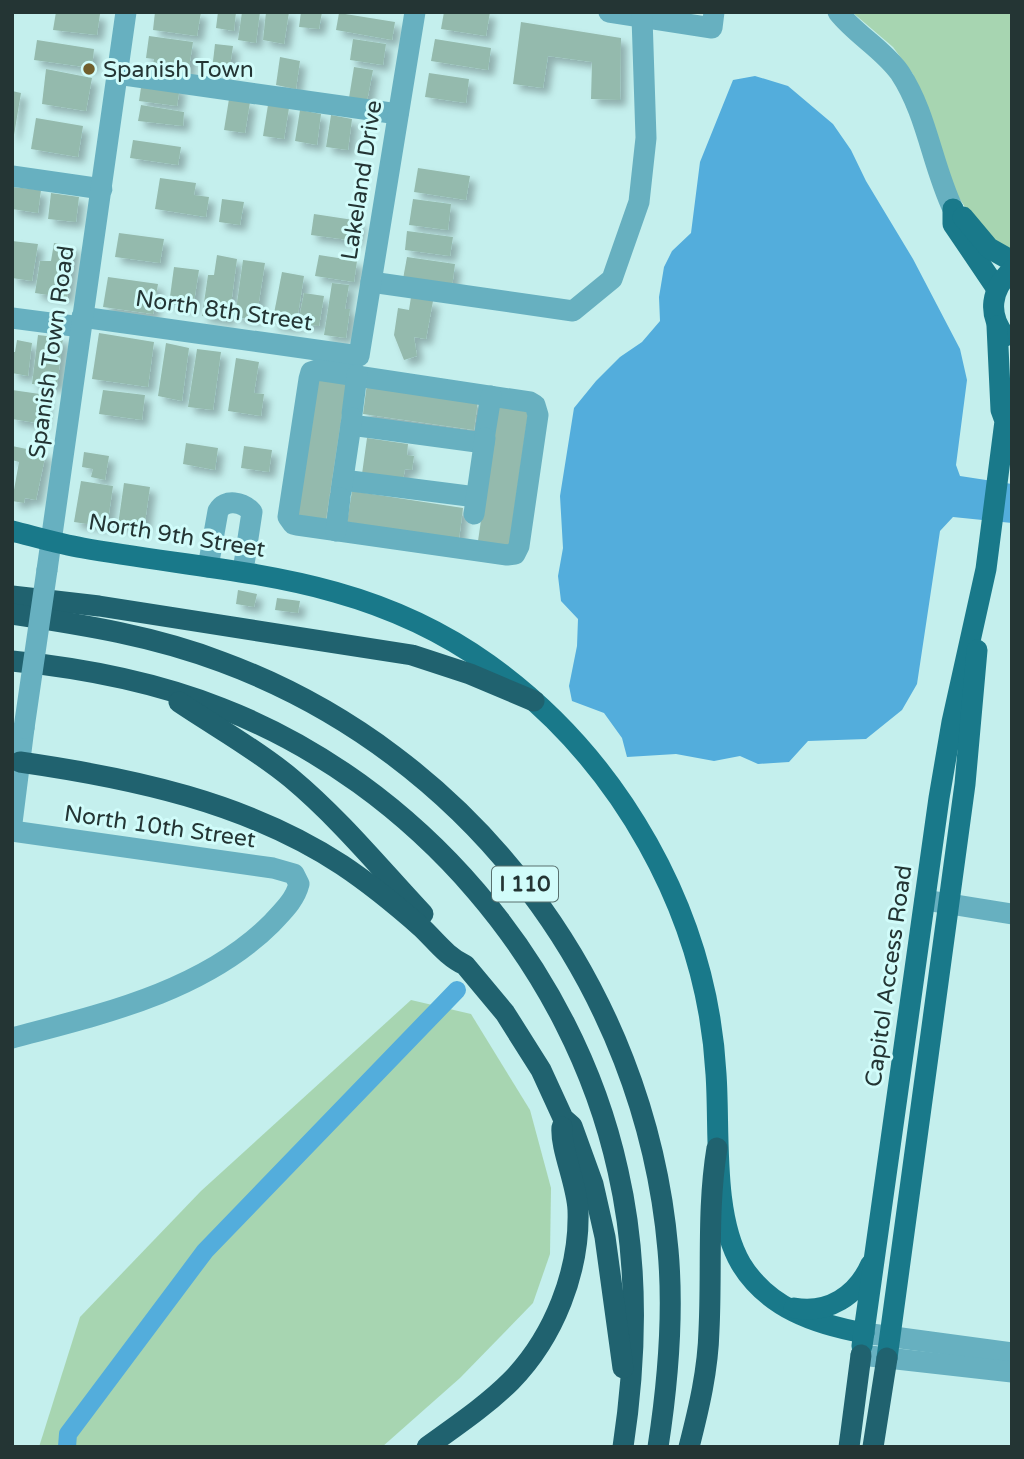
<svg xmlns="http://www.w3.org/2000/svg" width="1024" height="1459" viewBox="0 0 1024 1459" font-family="'Varela Round',sans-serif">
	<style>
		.green { fill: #a7d5b1 }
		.water { fill: #53addc }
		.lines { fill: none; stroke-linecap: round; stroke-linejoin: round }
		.canal { stroke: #53addc; stroke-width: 18 }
		.building { fill: #94baad; filter: url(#shadow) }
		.minor { stroke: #67b0c0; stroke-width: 21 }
		.major { stroke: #19798a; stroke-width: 21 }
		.highway { stroke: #20626f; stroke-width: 21 }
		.minor-bridge { stroke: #67b0c0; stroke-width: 21 }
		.poi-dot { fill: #715f2d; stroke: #d1fcfa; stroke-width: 2.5 }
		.labels { text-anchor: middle; stroke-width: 6; stroke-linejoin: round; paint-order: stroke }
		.shield { fill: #d1fcfa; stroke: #58716f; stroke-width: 2 }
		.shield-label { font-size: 21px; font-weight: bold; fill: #243534 }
		.poi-label { font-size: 23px; fill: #243534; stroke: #d1fcfa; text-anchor: start }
		.street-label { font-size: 23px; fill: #243534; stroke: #d1fcfa }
	</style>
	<defs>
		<filter id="shadow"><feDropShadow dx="6" dy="6" stdDeviation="3.5" flood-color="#0004"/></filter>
	</defs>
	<rect width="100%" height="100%" fill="#c4efed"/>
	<g class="green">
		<path d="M852,12H1012V253L1008,252C984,230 970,218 954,189L913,74L893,47Z"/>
		<path d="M411,1000L471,1014L530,1110L551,1188L550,1254L533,1303L460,1378L382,1447H39L80,1317L201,1191Z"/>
	</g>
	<path class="water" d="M755,76L788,86L833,124L851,150L866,181L913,259L960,349L967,380L956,465L960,476L1012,484V523L953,517L940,531L917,684L902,710L866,739L808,741L789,762L758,764L740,756L714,761L676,754L627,757L622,738L604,713L572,701L569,686L577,646L578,619L561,601L558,576L563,548L560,496L574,408L596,381L620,357L642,342L660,321L659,297L664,267L672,251L691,233L700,162L733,80Z"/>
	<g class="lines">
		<path class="canal" d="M67,1447L68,1434L205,1251L457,990"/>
	</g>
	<g class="building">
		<path d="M56,12L100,14L97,35L53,30Z"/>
		<path d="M155,12H201L197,36L153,30Z"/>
		<path d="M218,12H236L234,31L216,28Z"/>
		<path d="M242,12H260L256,43L238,40Z"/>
		<path d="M266,12H289L284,44L263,40Z"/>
		<path d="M301,12H322L319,29L299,27Z"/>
		<path d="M444,12H490L486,36L441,29Z"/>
		<path d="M339,13L395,22L392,40L336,30Z"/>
		<path d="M521,22L621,38L620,100L591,99L592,62L548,56L543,88L513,84Z"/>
		<path d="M149,36L193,42L188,74L152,68L154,59L146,58Z"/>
		<path d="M353,39L386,44L383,65L350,60Z"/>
		<path d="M435,39L491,48L488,70L431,61Z"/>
		<path d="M37,40L94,49L92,68L34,60Z"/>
		<path d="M215,44L233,46L229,73L212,70Z"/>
		<path d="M280,57L300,61L296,89L276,85Z"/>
		<path d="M354,67L373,70L367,101L349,98Z"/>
		<path d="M46,69L92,78L86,111L42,104Z"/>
		<path d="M429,73L469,79L466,103L425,97Z"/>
		<path d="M142,81L180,87L177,106L139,101Z"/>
		<path d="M12,91L21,93L14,135H12Z"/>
		<path d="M229,99L250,102L245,133L224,130Z"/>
		<path d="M141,105L184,112L183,126L138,121Z"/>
		<path d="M268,105L289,108L284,139L263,136Z"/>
		<path d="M300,110L321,114L317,145L295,141Z"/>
		<path d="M331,115L352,119L348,150L326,147Z"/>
		<path d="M36,118L83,126L78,157L31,149Z"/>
		<path d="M133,140L181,147L178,165L130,158Z"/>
		<path d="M418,168L470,176L466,200L414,192Z"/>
		<path d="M160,178L196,183L194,195L209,197L206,217L155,209Z"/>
		<path d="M13,187L41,190L38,213L12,209Z"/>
		<path d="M51,193L79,197L76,222L48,219Z"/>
		<path d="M222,199L244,202L240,225L219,222Z"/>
		<path d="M413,199L451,204L448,230L409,225Z"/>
		<path d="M314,214L360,221L356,241L311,235Z"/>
		<path d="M407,231L453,237L450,256L405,250Z"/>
		<path d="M119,233L164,239L160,263L115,257Z"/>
		<path d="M12,241L38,244L32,281L12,278Z"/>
		<path d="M54,243L74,246L67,298L35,293L40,261H51Z"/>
		<path d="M217,255L237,259L229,320L202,316L208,275H214Z"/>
		<path d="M319,255L357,261L354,282L315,276Z"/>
		<path d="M407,257L455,264L452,287L403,279Z"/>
		<path d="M243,260L265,263L256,320L235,317Z"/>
		<path d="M174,267L199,270L193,308L169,304Z"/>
		<path d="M282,272L304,276L296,327L272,324Z"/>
		<path d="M108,277L158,284L153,314L103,307Z"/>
		<path d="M332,283L349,285L345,309H350L346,338L324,335Z"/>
		<path d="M304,293L324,296L319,326L298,324Z"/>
		<path d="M411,297L433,301L426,339L414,337L417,356L404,360L394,335L398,308L409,310Z"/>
		<path d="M99,333L154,342L148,387L92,379Z"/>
		<path d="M38,335L63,338L57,386L32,384Z"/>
		<path d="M17,340L32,343L28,376L12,373V352H15Z"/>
		<path d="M166,343L189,348L182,401L158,396Z"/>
		<path d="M197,349L221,352L213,410L188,407Z"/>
		<path d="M236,358L259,362L254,393L264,394L261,416L228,411Z"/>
		<path d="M317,376L347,381L326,519L297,515Z"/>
		<path d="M367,383L478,400L474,430L363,414Z"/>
		<path d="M12,390L47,395L43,424L12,419Z"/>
		<path d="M103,390L145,395L142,420L99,414Z"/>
		<path d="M498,403L529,407L509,546L478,541Z"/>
		<path d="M367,438L408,444L407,455L414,456L412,470L405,469L403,480L362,474Z"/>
		<path d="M186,443L218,448L215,470L183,464Z"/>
		<path d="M12,446L46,453L36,500L25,498L24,503L12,501L19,462L12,460Z"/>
		<path d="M244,446L272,450L269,472L241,468Z"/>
		<path d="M84,452L109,456L105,480L91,477L93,469L82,467Z"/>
		<path d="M81,481L113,486L107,527L74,522Z"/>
		<path d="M124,483L150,487L144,529L118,525Z"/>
		<path d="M352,491L463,508L459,539L347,522Z"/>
		<path d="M238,590L257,594L254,607L236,604Z"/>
		<path d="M277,598L300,601L298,613L275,610Z"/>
	</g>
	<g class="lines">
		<g class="minor">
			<path d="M609,12L712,28L714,12"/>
			<path d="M838,12C856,35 883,49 900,73C927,114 932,165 953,209"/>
			<path d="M117,74L398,114"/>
			<path d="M12,176L102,189"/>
			<path d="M371,282L573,311L612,279L639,202L646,138L642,17"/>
			<path d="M82,317L359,356L415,12"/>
			<path d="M12,318L81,327"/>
			<path d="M317,370L530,402L535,405L538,415L519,546L515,554L507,555L297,525L293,524L288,517L309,379L311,372Z"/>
			<path d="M352,414L357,375"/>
			<path d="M351,425L484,443"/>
			<path d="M485,433L491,396"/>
			<path d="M343,480L476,497"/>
			<path d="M341,492L352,418"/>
			<path d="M474,514L485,438"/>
			<path d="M336,531L340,498"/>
			<path d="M208,567L218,511C225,498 243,502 252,512L243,571"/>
			<path d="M47,570L126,12"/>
			<path d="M12,823L24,728"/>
			<path d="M12,831L273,868L294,874L299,884C295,900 283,911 272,923C204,991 103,1014 12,1038"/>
			<path d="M925,900L1012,914"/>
			<path d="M864,1333L1012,1353"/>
			<path d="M861,1355L1012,1372"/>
		</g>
		<g class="major">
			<path d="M953,209V224L997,289"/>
			<path d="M963,217L989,248L1012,261"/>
			<path d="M1005,336C987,314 991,289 1012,270"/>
			<path d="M12,531C36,537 59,544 83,548C229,574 361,573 488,664C619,758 707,912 716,1074C720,1130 712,1215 741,1264C768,1308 815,1324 864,1333"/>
			<path d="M794,1308C828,1314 857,1296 871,1264"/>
			<path d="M862,1346L939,798L952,722L986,569L1005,421L1001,410L997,326"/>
			<path d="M887,1358L965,784L977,650"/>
		</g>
		<g class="highway">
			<path d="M12,596L99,606L412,655L470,674L534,701"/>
			<path d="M12,614C84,625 154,636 222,662C471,754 645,986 668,1250C674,1316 668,1382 658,1447"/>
			<path d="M12,661C83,668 155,682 221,708C417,784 573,966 618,1171C639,1263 637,1355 623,1447"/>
			<path d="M179,702C216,727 256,749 291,778C339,818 380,868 423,914"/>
			<path d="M20,762C131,778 246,802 342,865C369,883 396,905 421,927C435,940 447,957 465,965L505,1013L541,1070L563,1118L572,1126L593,1184L605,1237L623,1368"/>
			<path d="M427,1447C456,1426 486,1406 511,1381C554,1337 580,1271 578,1210C577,1184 560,1148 562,1127"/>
			<path d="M689,1447C699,1408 708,1370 709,1330C712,1269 707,1208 717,1148"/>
			<path d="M849,1447L861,1355"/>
			<path d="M873,1447L887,1358"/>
		</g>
		<path class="minor-bridge" d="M24,728L47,570"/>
	</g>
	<circle class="poi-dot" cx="89" cy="69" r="7"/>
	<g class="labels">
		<rect class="shield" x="492" y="866.5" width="66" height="35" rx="5"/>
		<g class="shield-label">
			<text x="525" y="891">I 110</text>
		</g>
		<g class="poi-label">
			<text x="103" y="77">Spanish Town</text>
		</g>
		<g class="street-label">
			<text transform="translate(361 180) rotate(-81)" y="8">Lakeland Drive</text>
			<text transform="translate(224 310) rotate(8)" y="8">North 8th Street</text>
			<text transform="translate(51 352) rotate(-82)" y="8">Spanish Town Road</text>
			<text transform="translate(177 535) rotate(9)" y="8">North 9th Street</text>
			<text transform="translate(160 826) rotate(8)" y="8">North 10th Street</text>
			<text transform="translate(888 976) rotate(-82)" y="8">Capitol Access Road</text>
		</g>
	</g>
	<rect width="1024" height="1459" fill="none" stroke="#243534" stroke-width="28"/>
</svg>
